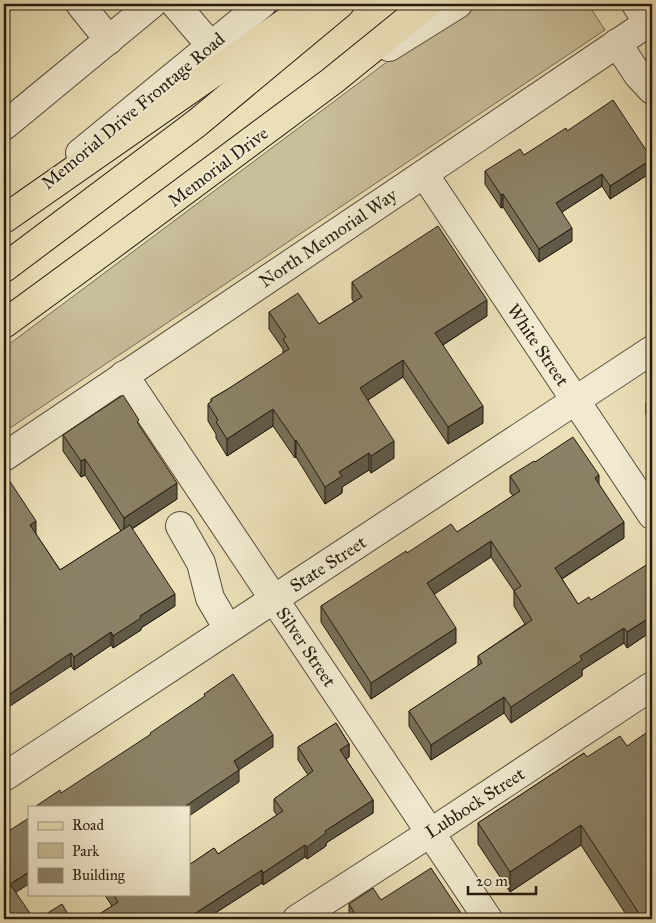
<svg xmlns="http://www.w3.org/2000/svg" width="656" height="923" viewBox="0 0 656 923" font-family="'IM FELL Great Primer',serif">
	<style>
		.green { fill: #c9be9a; stroke: #776c54 }
		.lines { fill: none; stroke-linecap: round; stroke-linejoin: round }
		.minor-casing { stroke: #564c38; stroke-width: 30 }
		.major-casing { stroke: #251b0e; stroke-width: 30 }
		.minor { stroke: #f1ead0; stroke-width: 28 }
		.major { stroke: #eadfb7; stroke-width: 28 }
		.wall { fill: #786f58; stroke: #251b0e }
		.shaded-wall { fill: #615a47; stroke: #251b0e }
		.building { fill: #8b8166; stroke: #251b0e }
		.labels { text-anchor: middle; stroke-width: 4; stroke-linejoin: round; paint-order: stroke }
		.street-label { font-size: 18px; fill: #251b0e; stroke: #f1ead0 }
	</style>
	<rect width="100%" height="100%" fill="#eadfb7"/>
	<filter id="stains"><feTurbulence type="fractalNoise" baseFrequency=".004" numOctaves="4"/><feColorMatrix values="0 0 0 0 .2 0 0 0 0 .09 0 0 0 0 .02 0 0 0 .5 -.17"/></filter>
	<radialGradient id="worn" r=".72"><stop offset=".6" stop-color="#630" stop-opacity="0"/><stop offset="1" stop-color="#630" stop-opacity=".3"/></radialGradient>
	<path class="green" d="M473,4H588L605,30L4,432V348L415,41Z"/>
	<g class="lines">
		<defs>
			<g id="minor">
				<path d="M80,4L109,40"/>
				<path d="M175,4L211,46"/>
				<path d="M636,4L648,23"/>
				<path d="M617,43L638,75L652,90"/>
				<path d="M389,47L458,4"/>
				<path d="M4,126L152,4"/>
				<path d="M80,153L262,4"/>
				<path d="M424,174L652,515"/>
				<path d="M124,375L488,919"/>
				<path d="M4,457L652,20"/>
				<path d="M180,526L201,563L210,598L228,629"/>
				<path d="M4,777L652,350"/>
				<path d="M297,919L430,833L652,686"/>
			</g>
			<g id="major">
				<path d="M4,219L312,4"/>
				<path d="M4,268L197,123L340,4"/>
				<path d="M4,324L109,247L332,81L427,4"/>
			</g>
		</defs>
		<use href="#minor" class="minor-casing"/>
		<use href="#major" class="major-casing"/>
		<use href="#minor" class="minor"/>
		<use href="#major" class="major"/>
	</g>
	<g class="wall">
		<path d="M4,50L6,72V88H4Z"/>
		<path d="M567,131L652,172L610,199L602,186L562,212L572,241L539,262L503,207L501,208L485,184V171L524,155Z"/>
		<path d="M352,282L487,316L443,345L483,423L448,444L403,377L368,400L394,458L371,473L369,470L342,487V493L325,504L296,457L295,458L273,426L227,456L216,438V434L208,421V404L211,402V399L228,389L283,354V349L269,329V312L319,324L354,302L352,299Z"/>
		<path d="M652,399V424L646,414V403Z"/>
		<path d="M139,426L177,499L132,529L175,606L141,628V630L113,648L111,645L74,670L71,666L4,479L36,534L60,570L121,531L85,475L81,477L63,451V435Z"/>
		<path d="M535,462L599,484L624,538L562,579L578,604L591,600L652,564V631L627,648L624,643L582,670V676L511,723L504,713L431,760L409,726V711L478,666V656L525,624L514,606V591L491,557L434,594L456,643L371,699L321,622V606L407,553L457,532L513,496L510,492V476Z"/>
		<path d="M336,723L349,744V757L346,759L373,800V813L326,843V846L307,859L305,857L263,885L262,883L206,919H92L112,906L104,894H189V865L214,848L218,854L277,815L274,811V799L308,775L298,760V747Z"/>
		<path d="M584,753L652,919H629L581,845L510,892L478,844V823Z"/>
		<path d="M381,900L465,919H350L349,917V904Z"/>
	</g>
	<g class="shaded-wall">
		<path d="M652,159V172L610,199V186Z"/>
		<path d="M602,174V186L556,216V203Z"/>
		<path d="M503,194V207L501,208V195Z"/>
		<path d="M572,228V241L539,262V249Z"/>
		<path d="M487,300V316L435,350V333Z"/>
		<path d="M403,360V377L360,405V388Z"/>
		<path d="M483,406V423L448,444V427Z"/>
		<path d="M273,409V426L227,456V439Z"/>
		<path d="M296,440V457L295,458V441Z"/>
		<path d="M394,441V458L371,473V456Z"/>
		<path d="M369,453V470L342,487V493L325,504V487L339,472Z"/>
		<path d="M85,459V475L81,477V461Z"/>
		<path d="M599,475V491L595,478Z"/>
		<path d="M177,483V499L124,534V518Z"/>
		<path d="M36,521V534L30,538V525Z"/>
		<path d="M624,522V538L555,583V568Z"/>
		<path d="M491,541V557L427,599V583Z"/>
		<path d="M175,594V606L141,628V630L113,648V636L140,616Z"/>
		<path d="M652,616V631L627,648V632Z"/>
		<path d="M456,628V643L371,699V683Z"/>
		<path d="M624,628V643L582,670V676L511,723V707L580,656Z"/>
		<path d="M111,632V645L74,670V657Z"/>
		<path d="M71,653V666L4,710V698Z"/>
		<path d="M504,697V713L431,760V745Z"/>
		<path d="M273,735V747L239,770V782L189,816V807H184L234,761Z"/>
		<path d="M349,744V757L340,763V750Z"/>
		<path d="M373,800V813L326,843V846L307,859V847L325,831Z"/>
		<path d="M581,825V845L510,892V872Z"/>
		<path d="M305,845V857L263,885V873Z"/>
		<path d="M262,870V883L206,919H191V916Z"/>
		<path d="M29,872V884L10,896V884Z"/>
		<path d="M652,911V919H642V918Z"/>
	</g>
	<g class="building">
		<path d="M4,50L6,72H4Z"/>
		<path d="M613,100L652,159L610,186L602,174L556,203L572,228L539,249L503,194L501,195L485,171L520,149L524,155L566,128L567,131Z"/>
		<path d="M438,226L487,300L435,333L483,406L448,427L403,360L360,388L394,441L371,456L369,453L339,472L342,476L325,487L296,440L295,441L273,409L227,439L216,422L218,420L208,404L212,401L211,399L228,389L289,349L283,339L286,337L269,312L298,293L319,324L362,297L352,282Z"/>
		<path d="M123,395L139,420L137,422L177,483L124,518L85,459L81,461L63,435Z"/>
		<path d="M652,399V413L646,403Z"/>
		<path d="M573,437L599,475L595,478L624,522L555,568L578,604L589,597L591,600L651,562L652,564V616L627,632L624,628L580,656L582,660L511,707L504,697L431,745L409,711L482,663L478,656L532,620L514,591L521,586L491,541L427,583L456,628L371,683L321,606L406,551L407,553L451,524L457,532L520,491L510,476L534,461L535,462Z"/>
		<path d="M7,477L36,521L30,525L60,570L130,525L175,594L140,616L141,618L113,636L111,632L74,657L71,653L4,698V479Z"/>
		<path d="M233,674L273,735L234,761L239,770L184,807H144L143,806L141,807H36V806L60,790L61,793L151,734L150,733L205,696L204,694Z"/>
		<path d="M336,723L349,744L340,750L373,800L325,831L326,833L307,847L305,845L263,873L262,870L191,916L193,918L191,919H92L118,902L113,894H189V865L214,848L218,854L283,811L274,799L313,771L298,747Z"/>
		<path d="M652,729V911L642,918L581,825L510,872L478,823L584,753L587,757L620,736L627,746Z"/>
		<path d="M29,818V872L10,884L34,919H4V834Z"/>
		<path d="M431,868L465,919H358L349,904L373,888L381,900Z"/>
		<path d="M62,904L71,919H38Z"/>
	</g>
	<g class="labels">
		<g class="street-label">
			<text transform="translate(133 111) rotate(-40)" y="6">Memorial Drive Frontage Road</text>
			<text transform="translate(218 167) rotate(-37)" y="6">Memorial Drive</text>
			<text transform="translate(328 238) rotate(-34)" y="6">North Memorial Way</text>
			<text transform="translate(538 345) rotate(56)" y="6">White Street</text>
			<text transform="translate(328 564) rotate(-33)" y="6">State Street</text>
			<text transform="translate(306 647) rotate(56)" y="6">Silver Street</text>
			<text transform="translate(475 803) rotate(-33)" y="6">Lubbock Street</text>
		</g>
	</g>
	<rect width="656" height="923" fill="none" stroke="#eadfb7" stroke-width="20"/>
	<rect x="5" y="5" width="646" height="913" fill="none" stroke="#251b0e" stroke-width="2.5"/>
	<rect x="10" y="10" width="636" height="903" fill="none" stroke="#251b0e"/>
	<rect x="28" y="806" width="162" height="90" fill="#f1ead0" stroke="#9f9782"/>
	<rect x="38" y="822" width="25" height="8" fill="#eadfb7" stroke="#9f9782"/>
	<text x="72" y="830" font-size="15" fill="#251b0e">Road</text>
	<rect x="38" y="843" width="25" height="15" fill="#c9be9a" stroke="#9f9782"/>
	<text x="72" y="856" font-size="15" fill="#251b0e">Park</text>
	<rect x="38" y="868" width="25" height="15" fill="#8b8166" stroke="#9f9782"/>
	<text x="72" y="880" font-size="15" fill="#251b0e">Building</text>
	<path d="M468 886v8h68v-8" fill="none" stroke="#251b0e" stroke-width="2.5"/>
	<text x="476" y="886" font-size="15" fill="#251b0e" stroke="#f1ead0" stroke-width="4" paint-order="stroke">20 m</text>
	<rect width="100%" height="100%" filter="url(#stains)"/>
	<rect width="100%" height="100%" fill="url(#worn)"/>
</svg>
